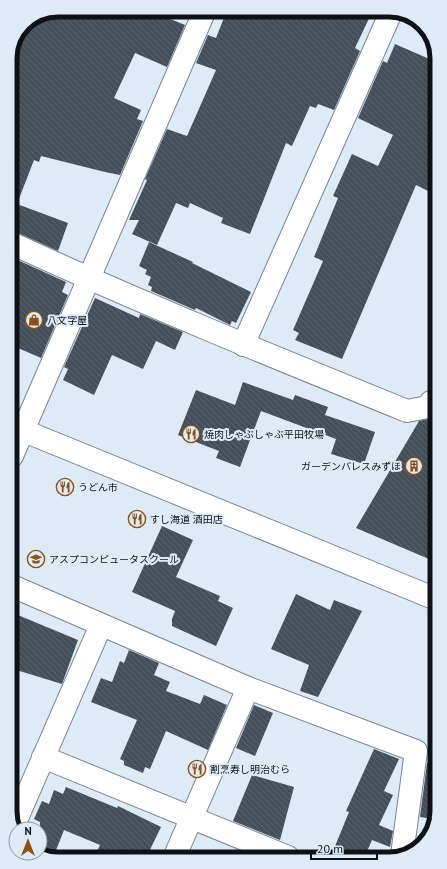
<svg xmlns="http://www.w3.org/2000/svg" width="447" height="869" viewBox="0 0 447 869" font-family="'PT Sans','Noto Sans JP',sans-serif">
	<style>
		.building { fill: url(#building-back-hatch) }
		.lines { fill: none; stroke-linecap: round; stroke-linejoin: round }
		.street-casing { stroke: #79848f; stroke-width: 24 }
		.secondary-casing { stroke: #79848f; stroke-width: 24 }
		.street { stroke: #fff; stroke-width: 22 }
		.secondary { stroke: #fff; stroke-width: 22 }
		.labels { text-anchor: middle; stroke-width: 4; stroke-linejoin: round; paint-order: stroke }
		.poi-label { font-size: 10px; fill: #0e1216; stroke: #deebf7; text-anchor: start }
		.rim { fill: none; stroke: #0e1216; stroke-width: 5 }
	</style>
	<defs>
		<pattern id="building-back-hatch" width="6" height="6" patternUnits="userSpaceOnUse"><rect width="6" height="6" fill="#444f59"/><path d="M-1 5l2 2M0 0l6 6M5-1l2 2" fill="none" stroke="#5b646c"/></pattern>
	</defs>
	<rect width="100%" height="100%" fill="#deebf7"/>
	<g class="building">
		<path d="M58,10H148L185,25L167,67L135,53L114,98L141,110L137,119L143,121L120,175L105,172L41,156L39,162L34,160L17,204L68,223L58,251L16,232L11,231L10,55L24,24Z"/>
		<path d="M227,10H373L355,48L360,51L334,110L318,104L316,108L310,106L292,146L286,143L250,234L221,223L223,218L190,203L188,208L176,203L157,245L132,234L139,220H129L147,180L145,179L167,129L187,136L216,70L196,63L208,35L216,38Z"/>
		<path d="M395,44L434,61V194L416,185L342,359L295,340L299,333L293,330L323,261L314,257L338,198L333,196L352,154L378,166L393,135L358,118L383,61L387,63Z"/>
		<path d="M149,242L193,262L192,263L251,292L236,323L232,321L230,325L196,308L195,310L151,291L152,287L148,285L151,277L145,274L147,270L139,266Z"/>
		<path d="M11,257L66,282L62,292L68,295L41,358L11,345Z"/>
		<path d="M95,298L139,318L140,314L183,332L175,350L156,341L143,369L112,355L94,395L63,380L68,369L64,367Z"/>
		<path d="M243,382L293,400L295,395L328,407L325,415L375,432L364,464L331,454L336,439L261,411L240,467L216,458L219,451L178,435L196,390L235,405Z"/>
		<path d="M435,417V474L436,562L356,528L419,421Z"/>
		<path d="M162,526L193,540L176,577L220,596L218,601L233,608L216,646L172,626V619L175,611L132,592Z"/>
		<path d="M296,594L330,610L334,600L362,611L318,697L300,691L309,665L271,649Z"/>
		<path d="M13,613L78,640L62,684L13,669Z"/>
		<path d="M129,650L159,663L154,675L170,682L166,691L200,704L204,695L227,705L208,750L166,731L150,769L145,767L143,773L124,765V761L120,759L137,720L91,702L101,678L112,682L120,661L124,663Z"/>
		<path d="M254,705L273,713L255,756L236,748Z"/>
		<path d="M374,749L399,759L384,791L393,795L379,825L393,831L390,847L372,840L365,856H331L349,812L346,811Z"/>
		<path d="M427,763L437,764V811L434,819L420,817Z"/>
		<path d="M252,775L294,787L280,840L233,821Z"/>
		<path d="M66,787L117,808L118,806L161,827L146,858H94L100,845L64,830L53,858L40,853V822L34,819L42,801L49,804L54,790L63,794Z"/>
	</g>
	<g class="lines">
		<defs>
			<g id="street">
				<path d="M11,243C141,303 274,357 407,411L428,407L431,402L435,401"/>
				<path d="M243,345L392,10"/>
				<path d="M12,456L205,10"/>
				<path d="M12,586L248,688L416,751L402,855"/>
				<path d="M43,757L288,857"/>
				<path d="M14,825L101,625"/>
				<path d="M174,858L248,688"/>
			</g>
			<path id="secondary" d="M12,426L436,599"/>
		</defs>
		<use href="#street" class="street-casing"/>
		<use href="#secondary" class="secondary-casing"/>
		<use href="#street" class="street"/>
		<use href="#secondary" class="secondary"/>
	</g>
	<defs>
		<symbol id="shop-ring" viewBox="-11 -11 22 22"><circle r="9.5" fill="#deebf7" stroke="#8d5111" stroke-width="1.5"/><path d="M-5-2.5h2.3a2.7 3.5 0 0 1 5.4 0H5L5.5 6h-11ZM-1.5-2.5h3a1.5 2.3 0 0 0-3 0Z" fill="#8d5111"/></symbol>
		<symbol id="restaurant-ring" viewBox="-11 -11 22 22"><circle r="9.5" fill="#deebf7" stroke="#8d5111" stroke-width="1.5"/><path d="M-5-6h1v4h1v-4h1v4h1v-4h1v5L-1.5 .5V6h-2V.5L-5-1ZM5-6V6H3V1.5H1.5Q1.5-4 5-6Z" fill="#8d5111"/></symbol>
		<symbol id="building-ring" viewBox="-11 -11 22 22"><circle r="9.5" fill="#deebf7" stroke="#8d5111" stroke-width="1.5"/><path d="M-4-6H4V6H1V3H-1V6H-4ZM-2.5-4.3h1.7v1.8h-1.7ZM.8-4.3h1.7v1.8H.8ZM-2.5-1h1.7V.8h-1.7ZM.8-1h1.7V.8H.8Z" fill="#8d5111"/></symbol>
		<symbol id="school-ring" viewBox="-11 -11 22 22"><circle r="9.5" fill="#deebf7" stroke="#8d5111" stroke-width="1.5"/><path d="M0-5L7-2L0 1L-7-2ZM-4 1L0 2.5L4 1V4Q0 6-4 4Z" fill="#8d5111"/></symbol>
	</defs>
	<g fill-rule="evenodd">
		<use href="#shop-ring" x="24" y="310" width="20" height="20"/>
		<use href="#restaurant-ring" x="181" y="424" width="20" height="20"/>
		<use href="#building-ring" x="404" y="456" width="20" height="20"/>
		<use href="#restaurant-ring" x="55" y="477" width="20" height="20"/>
		<use href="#restaurant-ring" x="127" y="509" width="20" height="20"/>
		<use href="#school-ring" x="26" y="549" width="20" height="20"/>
		<use href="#restaurant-ring" x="187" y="759" width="20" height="20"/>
	</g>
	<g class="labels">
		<g class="poi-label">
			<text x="47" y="324">八文字屋</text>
			<text x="204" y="438">焼肉しゃぶしゃぶ平田牧場</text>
			<text x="401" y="470" text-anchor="end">ガーデンパレスみずほ</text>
			<text x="78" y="491">うどん市</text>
			<text x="150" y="523">すし海道 酒田店</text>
			<text x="49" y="563">アスプコンピュータスクール</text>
			<text x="210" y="773">割烹寿し明治むら</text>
		</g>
	</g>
	<path d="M0 0H447V869H0ZM58 17H389A41 41 0 0 1 430 58V811A41 41 0 0 1 389 852H58A41 41 0 0 1 17 811V58A41 41 0 0 1 58 17Z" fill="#deebf7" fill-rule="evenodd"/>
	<path class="rim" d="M58 17H389A41 41 0 0 1 430 58V811A41 41 0 0 1 389 852H58A41 41 0 0 1 17 811V58A41 41 0 0 1 58 17Z"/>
	<g transform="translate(28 841)"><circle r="19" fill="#deebf7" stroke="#8b949d"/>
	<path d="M0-3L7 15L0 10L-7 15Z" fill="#8d5111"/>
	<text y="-6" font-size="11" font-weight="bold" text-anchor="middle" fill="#0e1216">N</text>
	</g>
	<path d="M311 853v6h66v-6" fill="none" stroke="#0e1216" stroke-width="2"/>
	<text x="317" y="853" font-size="12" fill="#0e1216" stroke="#deebf7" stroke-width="3" paint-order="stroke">20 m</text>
</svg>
